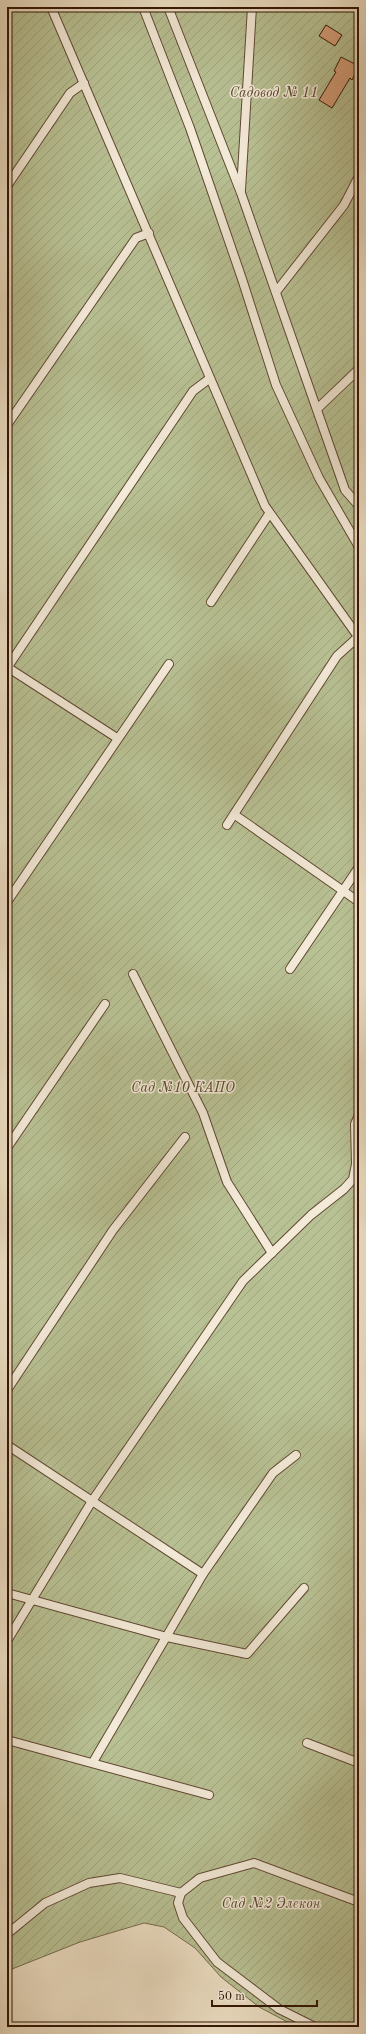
<svg xmlns="http://www.w3.org/2000/svg" width="366" height="2034" viewBox="0 0 366 2034" font-family="'Old Standard TT',serif">
	<style>
		.garden { fill: url(#garden-furrows); stroke: #766c4c }
		.building { fill: #d59e79; stroke: #331605 }
		.lines { fill: none; stroke-linecap: round; stroke-linejoin: round }
		.service-casing { stroke: #614834; stroke-width: 10 }
		.service { stroke: #f3ead8; stroke-width: 8 }
		.labels { text-anchor: middle; stroke-width: 3; stroke-linejoin: round; paint-order: stroke }
		.park-label { font-size: 14px; font-style: italic; fill: #5b4930; stroke: #f3ead8 }
	</style>
	<defs>
		<pattern id="garden-furrows" width="10" height="10" patternUnits="userSpaceOnUse"><rect width="10" height="10" fill="#b8c194"/><path d="M-1 1l2-2M0 10L10 0M9 11l2-2" fill="none" stroke="#9fa57e"/></pattern>
	</defs>
	<rect width="100%" height="100%" fill="#ecdec3"/>
	<filter id="stains"><feTurbulence type="fractalNoise" baseFrequency=".005" numOctaves="4"/><feColorMatrix values="0 0 0 0 .2 0 0 0 0 .09 0 0 0 0 .02 0 0 0 .5 -.17"/></filter>
	<radialGradient id="worn" r=".72"><stop offset=".6" stop-color="#630" stop-opacity="0"/><stop offset="1" stop-color="#630" stop-opacity=".3"/></radialGradient>
	<path class="garden" d="M7,7H359V2027H297L259,2007L221,1977L195,1948L164,1927L144,1923L80,1942L12,1969L7,1965Z"/>
	<g class="building">
		<path d="M326,25L342,35L335,46L319,36Z"/>
		<path d="M341,57L359,66L352,80L350,78L332,108L319,100L336,72L334,71Z"/>
	</g>
	<g class="lines">
		<defs>
			<g id="service">
				<path d="M51,7L265,506L359,638"/>
				<path d="M143,7L190,128L242,279L276,385L319,478L359,547"/>
				<path d="M168,7L241,193L345,490L359,506"/>
				<path d="M7,186L70,93L84,83"/>
				<path d="M241,190L252,7"/>
				<path d="M276,292L344,205L359,176"/>
				<path d="M317,409L359,369"/>
				<path d="M7,425L136,238L149,233"/>
				<path d="M211,602L269,514"/>
				<path d="M7,667L117,738"/>
				<path d="M7,668L193,391L209,379"/>
				<path d="M235,815L359,902"/>
				<path d="M227,825L337,656L358,637"/>
				<path d="M7,902L169,664"/>
				<path d="M290,969L359,867"/>
				<path d="M133,974L203,1113L227,1182L272,1253"/>
				<path d="M7,1148L105,1004"/>
				<path d="M7,1390L113,1230L185,1137"/>
				<path d="M7,1445L203,1574"/>
				<path d="M7,1593L167,1637L247,1654L304,1588"/>
				<path d="M7,1641L92,1501L243,1281L311,1215L344,1189L353,1179L356,1164L355,1124L359,1115"/>
				<path d="M7,1740L209,1795"/>
				<path d="M307,1743L359,1763"/>
				<path d="M93,1762L203,1574L273,1473L296,1455"/>
				<path d="M7,1934L45,1903L89,1883L120,1878L181,1893"/>
				<path d="M315,2027L279,2009L217,1962L183,1918L178,1903L181,1893L200,1878L254,1863L359,1902"/>
			</g>
		</defs>
		<use href="#service" class="service-casing"/>
		<use href="#service" class="service"/>
	</g>
	<g class="labels">
		<g class="park-label">
			<text x="274" y="97">Садовод № 11</text>
			<text x="183" y="1092">Сад №10 КАПО</text>
			<text x="271" y="1908">Сад №2 Элекон</text>
		</g>
	</g>
	<rect width="366" height="2034" fill="none" stroke="#ecdec3" stroke-width="24"/>
	<rect x="8" y="8" width="350" height="2018" fill="none" stroke="#331605" stroke-width="2"/>
	<rect x="12" y="12" width="342" height="2010" fill="none" stroke="#331605"/>
	<path d="M212 2000v6h105v-6" fill="none" stroke="#331605" stroke-width="2"/>
	<text x="218" y="2000" font-size="12" fill="#331605" stroke="#f3ead8" stroke-width="3" paint-order="stroke">50 m</text>
	<rect width="100%" height="100%" filter="url(#stains)"/>
	<rect width="100%" height="100%" fill="url(#worn)"/>
</svg>
